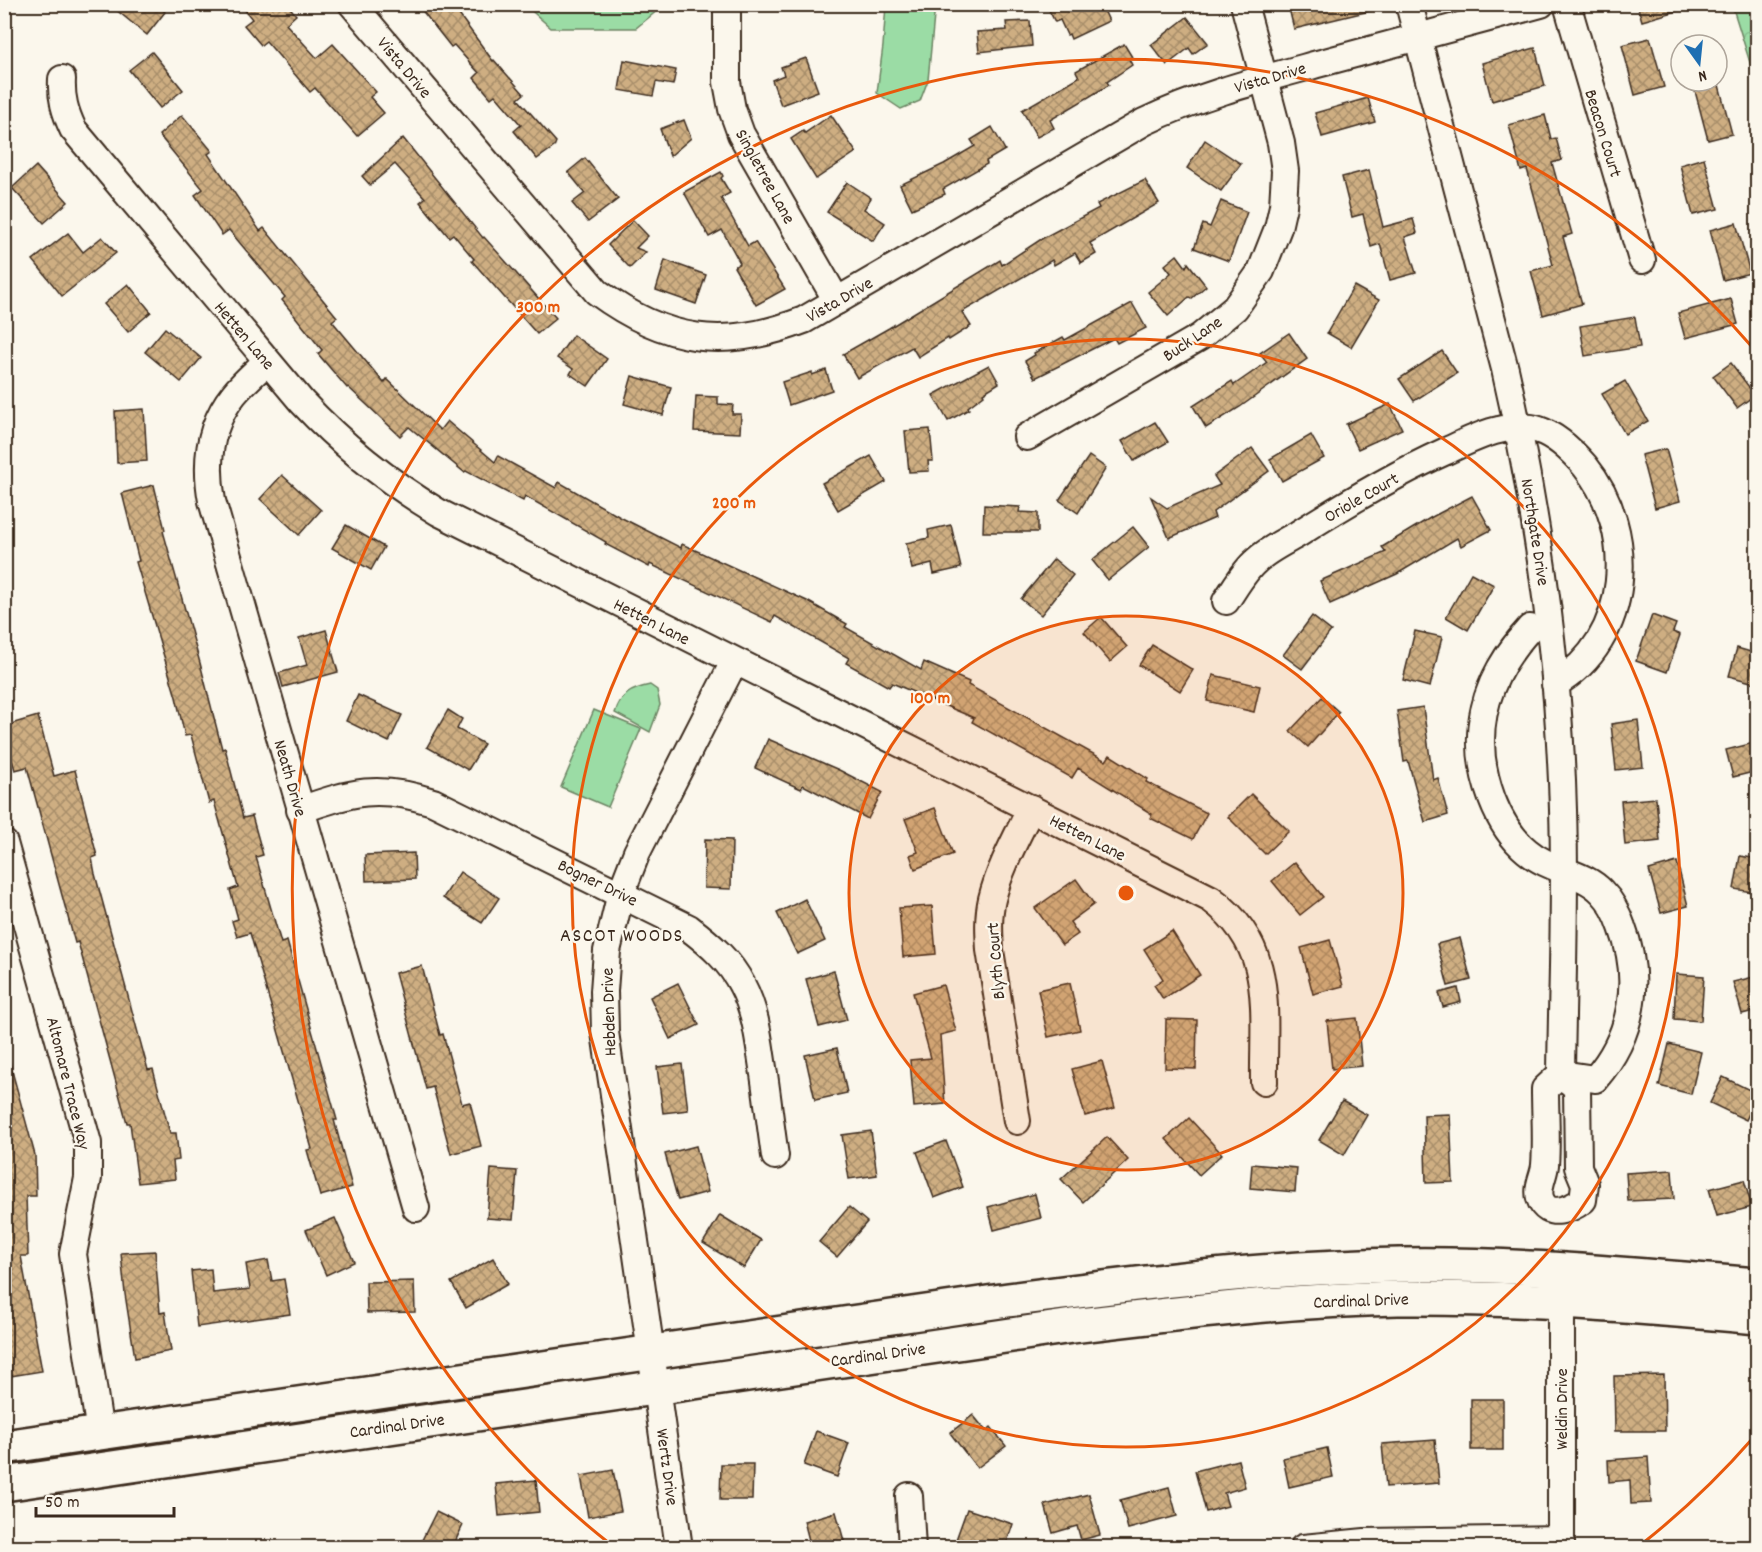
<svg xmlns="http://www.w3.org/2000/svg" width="1762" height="1552" viewBox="0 0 1762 1552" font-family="Dekko,sans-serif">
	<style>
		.green { fill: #9bdca5; stroke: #6b8362; stroke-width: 1.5 }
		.forest { fill: url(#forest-crowns); stroke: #6b8362; stroke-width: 1.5 }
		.building { fill: url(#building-cross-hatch); stroke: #3b2a1e; stroke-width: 1.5 }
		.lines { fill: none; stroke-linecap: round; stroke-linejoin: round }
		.minor-casing { stroke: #3b2a1e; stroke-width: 30 }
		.major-casing { stroke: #3b2a1e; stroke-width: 38 }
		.minor { stroke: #fbf7ec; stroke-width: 26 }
		.major { stroke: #fbf7ec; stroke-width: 33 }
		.ring { fill: none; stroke: #e8590c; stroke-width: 3 }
		.labels { text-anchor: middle; stroke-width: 4.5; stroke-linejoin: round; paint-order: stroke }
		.street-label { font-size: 18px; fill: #3b2a1e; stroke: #fbf7ec }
		.neighbourhood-label { font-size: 20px; letter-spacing: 1.5px; fill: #3b2a1e; stroke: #fbf7ec }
		.centre { fill: #e8590c; stroke: #fbf7ec; stroke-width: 3 }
		.ring-label { font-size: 18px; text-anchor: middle; font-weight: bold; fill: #e8590c; stroke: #fbf7ec; stroke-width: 4.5; stroke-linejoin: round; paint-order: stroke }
	</style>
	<defs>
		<pattern id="forest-crowns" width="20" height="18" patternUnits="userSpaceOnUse" patternTransform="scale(1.5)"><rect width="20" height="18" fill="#9bdca5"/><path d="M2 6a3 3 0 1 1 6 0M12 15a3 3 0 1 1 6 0" fill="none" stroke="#86bd8e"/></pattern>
		<pattern id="building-cross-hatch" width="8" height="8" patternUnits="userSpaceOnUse" patternTransform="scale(1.5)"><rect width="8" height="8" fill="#ceae82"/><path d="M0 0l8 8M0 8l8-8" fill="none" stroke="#a88e6a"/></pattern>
	</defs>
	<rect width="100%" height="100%" fill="#fbf7ec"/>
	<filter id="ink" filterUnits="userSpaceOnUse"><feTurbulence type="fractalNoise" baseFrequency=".0167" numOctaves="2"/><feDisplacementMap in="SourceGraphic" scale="12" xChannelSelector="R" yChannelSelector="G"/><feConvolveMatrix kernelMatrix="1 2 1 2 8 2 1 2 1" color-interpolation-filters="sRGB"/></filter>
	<g filter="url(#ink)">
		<g class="green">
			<path d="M525,5H664L636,28H551Z"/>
			<path d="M886,5H935L928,80L920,101L901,109L877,93L883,46Z"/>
			<path d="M650,685L657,690L660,705L650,732L615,713C621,694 631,689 650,685Z"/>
			<path d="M594,710L641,729L608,807L561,787Z"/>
		</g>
		<path class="forest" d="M1732,5H1757V85Z"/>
		<g class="building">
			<path d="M109,4H157L165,12L147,35Z"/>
			<path d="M240,4H287L296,15L286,24L317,58L333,44L376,92L370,97L384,113L357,136L315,88L310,92L266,41L261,45L244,25L252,19Z"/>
			<path d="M417,4L452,5L493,61L494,60L524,94L518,99L556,142L554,147L537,159L514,131L521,125L495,95L491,98L474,78L479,73L454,45L451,47Z"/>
			<path d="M1046,4H1101L1109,21L1071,39L1069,34L1067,35L1060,20L1055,22Z"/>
			<path d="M1288,4H1373L1374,10L1294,29Z"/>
			<path d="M1637,4H1683L1684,9L1642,21Z"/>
			<path d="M1187,17L1208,43L1193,54L1189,48L1167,65L1151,45Z"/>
			<path d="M1030,21L1032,46L979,52L977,32L1007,30L1006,22Z"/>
			<path d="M1650,38L1664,87L1635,95L1622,45Z"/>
			<path d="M1124,44L1132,57L1129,59L1132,65L1107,82L1109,85L1050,120L1054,128L1037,137L1022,110L1079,77L1076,71Z"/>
			<path d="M1535,48L1545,86L1492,101L1482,63Z"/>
			<path d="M152,52L183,90L160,108L129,70Z"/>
			<path d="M806,58L818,91L781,105L772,80L784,75L781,67Z"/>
			<path d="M624,60L676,70L673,85L656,82L653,96L619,90Z"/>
			<path d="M1719,85L1732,134L1708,140L1695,91Z"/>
			<path d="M1368,98L1375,122L1322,137L1315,113Z"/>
			<path d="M182,115L212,151L208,154L260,231L264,228L337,317L332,321L384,383L387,379L440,430L447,421L495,462L498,456L556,488L559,482L620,517L681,548L682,544L807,601L847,624L845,627L921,670L924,662L969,682L968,685L1106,761L1110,755L1148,779L1146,782L1207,813L1193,839L1150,818L1152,814L1078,768L1072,778L972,722L974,718L892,683L889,687L846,663L849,658L775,616L772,622L650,564L649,567L605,544L606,542L525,496L523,501L466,471L464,472L409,427L400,436L348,387L347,388L318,354L322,350L282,300L285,297L229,230L222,235L195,195L203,189L159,135Z"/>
			<path d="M831,115L856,152L816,179L791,139L803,131L805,133Z"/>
			<path d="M1545,115L1551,139L1556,138L1562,160L1552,163L1572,234L1563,237L1582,304L1543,315L1531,271L1553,265L1527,169L1521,171L1509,125Z"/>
			<path d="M684,120L691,138L670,156L660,129Z"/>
			<path d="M992,127L1005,150L986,161L987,164L943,189L945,194L912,209L900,185L944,164L975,146L971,140Z"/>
			<path d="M403,138L483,238L484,237L556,318L537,334L472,261L474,259L453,234L449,237L420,202L425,198L395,164L370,185L362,176Z"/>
			<path d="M1205,140L1241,164L1221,191L1187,168Z"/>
			<path d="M585,158L618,199L588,222L572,203L585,193L568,172Z"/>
			<path d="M1704,158L1718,209L1693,215L1680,165Z"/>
			<path d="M36,166L68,202L44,223L12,188Z"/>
			<path d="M1369,170L1383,227L1413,219L1417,233L1405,237L1416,273L1390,280L1380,244L1371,247L1363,214L1352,217L1342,177Z"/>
			<path d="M721,172L723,176L721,178L730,193L721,198L748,246L755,242L785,289L756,305L734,267L740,263L722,230L709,237L684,192Z"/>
			<path d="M1145,180L1159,203L1090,243L1096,254L1081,263L1075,253L1054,265L1052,260L962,312L971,326L949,340L948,338L918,357L912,347L857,378L843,354L889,328L1000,260L1002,265L1043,238L1099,208L1097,204Z"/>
			<path d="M847,182L871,198L864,209L885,223L873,241L827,212Z"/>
			<path d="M1221,201L1247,212L1229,261L1194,248L1203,224L1210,227Z"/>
			<path d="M633,220L648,236L636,248L646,252L630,268L608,245Z"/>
			<path d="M1736,223L1750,273L1723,280L1710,230Z"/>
			<path d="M68,233L83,252L102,237L116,253L62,296L33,260Z"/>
			<path d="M1177,255L1186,267L1188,263L1206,286L1191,299L1189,297L1168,316L1148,292L1171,273L1165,265Z"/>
			<path d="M665,260L706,275L696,304L656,290Z"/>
			<path d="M128,284L151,312L128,332L104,304Z"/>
			<path d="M1354,286L1379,300L1351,347L1327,333Z"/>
			<path d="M1731,299L1738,324L1685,338L1678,313Z"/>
			<path d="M1132,303L1146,328L1117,343L1114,338L1035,378L1025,361L1035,355L1034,353L1063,337L1065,340Z"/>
			<path d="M1635,317L1640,347L1585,356L1580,326Z"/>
			<path d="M165,328L201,358L181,382L145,352Z"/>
			<path d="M1289,333L1307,359L1240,407L1206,428L1193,406L1232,381L1234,385L1267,362L1260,353Z"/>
			<path d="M573,335L607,359L588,386L570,374L573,369L557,358Z"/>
			<path d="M1442,351L1457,373L1414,401L1399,379Z"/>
			<path d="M1731,363L1755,395L1737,408L1713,376Z"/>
			<path d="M989,365L999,383L983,393L984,395L968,407L969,409L948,421L933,395Z"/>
			<path d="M826,370L832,390L789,405L782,382L812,372V375Z"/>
			<path d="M632,376L671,387L663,415L624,404Z"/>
			<path d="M1625,381L1648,421L1625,434L1602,394Z"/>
			<path d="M696,396L718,397V404L733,405L732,414H741L740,433L694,431Z"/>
			<path d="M1390,404L1402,429L1358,449L1346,424Z"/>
			<path d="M144,409L147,461L117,463L115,411Z"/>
			<path d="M1155,422L1168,442L1134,461L1122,441Z"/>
			<path d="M930,429L933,461H928L929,471L909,472L905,431Z"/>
			<path d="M1311,435L1324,458L1282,481L1270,459Z"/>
			<path d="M1252,448L1269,471L1213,512L1215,518L1169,538L1151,497L1167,508L1220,485L1214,476Z"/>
			<path d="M1666,449L1680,501L1655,508L1641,455Z"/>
			<path d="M871,456L886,482L838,510L822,483Z"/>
			<path d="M1089,456L1106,468L1078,513L1059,500Z"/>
			<path d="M282,475L321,510L299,535L260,499Z"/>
			<path d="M154,485L165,530L163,531L200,663L222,749L225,748L243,818L252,816L263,855L256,857L281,943L287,941L337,1120H334L352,1187L320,1196L307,1150L312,1149L250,933L237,937L232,921L238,919L230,890L238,887L214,801L209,803L191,735L185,736L176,697L136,562L139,561L122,493Z"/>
			<path d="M1472,496L1491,530L1461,546L1457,538L1397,574L1330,604L1320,581L1386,552L1382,547L1430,518Z"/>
			<path d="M984,505L1020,507L1019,512L1038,513V532H983Z"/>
			<path d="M346,525L384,547L371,570L332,548Z"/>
			<path d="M951,525L961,568L934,574L932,564L912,569L906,543L929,538L928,530Z"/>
			<path d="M1133,527L1149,547L1108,580L1092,560Z"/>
			<path d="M1054,559L1073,575L1041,615L1021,599Z"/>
			<path d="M1471,573L1494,585L1468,630L1446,617Z"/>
			<path d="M1652,615L1676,624L1673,632L1680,635L1667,672L1636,661Z"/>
			<path d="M1312,616L1331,631L1302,669L1283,655Z"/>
			<path d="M1101,617L1127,647L1110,662L1084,632Z"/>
			<path d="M326,630L338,672L283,687L279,673L307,665L299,638Z"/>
			<path d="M1415,631L1442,637L1430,687L1403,680Z"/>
			<path d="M1152,645L1193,670L1180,691L1139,665Z"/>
			<path d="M1737,648L1758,654V684L1729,676Z"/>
			<path d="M1213,675L1260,686L1254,712L1207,701Z"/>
			<path d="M358,695L402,715L389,742L346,721Z"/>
			<path d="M1322,697L1339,712L1308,747L1290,731Z"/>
			<path d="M1423,707L1433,780L1438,778L1448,815L1425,822L1408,761L1404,762L1397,711Z"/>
			<path d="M448,710L462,719L457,729L484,744L468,770L427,747Z"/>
			<path d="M38,716L54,776L75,770L97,856L92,858L95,874L148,1070L153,1069L170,1133H176L179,1160L173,1161L175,1179L138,1183L130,1123H127L78,942L75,943L27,767L15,770L4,733V726Z"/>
			<path d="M1638,720L1643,767L1616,770L1611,724Z"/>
			<path d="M768,739L839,770L882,792L868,819L803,785L801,789L755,768Z"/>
			<path d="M1758,742V771L1733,777L1726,750Z"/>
			<path d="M1251,794L1289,831L1265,854L1228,817Z"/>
			<path d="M1656,798L1660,841L1625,845L1621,801Z"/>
			<path d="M935,808L953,854L915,869L910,855L918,852L905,819Z"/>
			<path d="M705,839L732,840L731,889L704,888Z"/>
			<path d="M414,853L415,879L366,881L365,855Z"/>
			<path d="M1740,856L1758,859V893L1734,889Z"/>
			<path d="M1295,862L1323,897L1300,915L1272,881Z"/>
			<path d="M1677,862L1688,906L1661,913L1649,870Z"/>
			<path d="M460,872L499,898L482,923L443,898Z"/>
			<path d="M1076,879L1094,904L1070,922L1078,934L1062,945L1035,908Z"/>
			<path d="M805,899L825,941L797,954L777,913Z"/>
			<path d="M932,906L936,954L903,957L899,908Z"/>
			<path d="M1172,931L1200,975L1163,999L1154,985L1163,979L1144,949Z"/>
			<path d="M1460,938L1471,980L1448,986L1437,944Z"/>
			<path d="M1330,940L1343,986L1313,994L1301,948Z"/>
			<path d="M422,966L440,1035L443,1034L462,1104L470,1102L481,1146L451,1154L433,1087L426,1089L395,973Z"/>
			<path d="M834,971L847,1020L819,1027L806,979Z"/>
			<path d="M1676,974L1704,976L1701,1021L1674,1019Z"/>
			<path d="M1758,976V1010L1742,1014L1733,982Z"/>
			<path d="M678,983L699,1025L670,1039L650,997Z"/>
			<path d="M1070,983L1080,1030L1048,1037L1038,990Z"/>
			<path d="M943,985L956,1031L940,1035L945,1104L914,1107L910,1060L931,1058L913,993Z"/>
			<path d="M1458,988L1461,1002L1443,1007L1439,993Z"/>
			<path d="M1357,1018L1362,1066L1332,1069L1327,1021Z"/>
			<path d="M1166,1019L1197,1020L1196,1069L1165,1068Z"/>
			<path d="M1669,1044L1701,1052L1691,1094L1659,1086Z"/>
			<path d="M837,1048L847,1093L815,1100L805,1055Z"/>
			<path d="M9,1060L35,1155L36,1196H26L28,1256H21L42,1371L4,1377V1061Z"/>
			<path d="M1102,1061L1115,1108L1085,1116L1072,1069Z"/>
			<path d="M682,1064L688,1110L663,1113L657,1067Z"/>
			<path d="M1723,1077L1758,1094L1746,1120L1710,1103Z"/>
			<path d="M1342,1101L1367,1115L1344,1155L1319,1140Z"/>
			<path d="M1450,1114L1453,1182L1426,1183L1424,1115Z"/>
			<path d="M1189,1118L1222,1154L1199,1175L1166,1139Z"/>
			<path d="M871,1131L877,1175L849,1179L842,1135Z"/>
			<path d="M1107,1137L1128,1160L1083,1202L1061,1179Z"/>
			<path d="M946,1141L963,1187L934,1198L917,1152Z"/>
			<path d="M696,1146L708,1192L678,1200L665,1154Z"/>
			<path d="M1252,1164L1297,1168L1295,1192L1250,1188Z"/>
			<path d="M491,1169L517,1171L513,1220L487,1218Z"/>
			<path d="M1672,1170L1674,1199L1628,1201L1626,1173Z"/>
			<path d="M1744,1180L1752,1207L1717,1216L1709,1189Z"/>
			<path d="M1035,1194L1041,1218L994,1230L988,1207Z"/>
			<path d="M849,1207L867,1222L837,1257L819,1242Z"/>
			<path d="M720,1215L761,1240L744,1268L703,1243Z"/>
			<path d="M335,1218L354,1262L326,1275L306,1230Z"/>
			<path d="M155,1251L160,1313L165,1312L171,1351L135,1358L125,1294L121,1253Z"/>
			<path d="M493,1258L508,1284L466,1308L451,1282Z"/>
			<path d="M268,1260L272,1281L284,1279L290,1314L197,1327L191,1271L211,1269L213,1293L250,1289L246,1264Z"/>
			<path d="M414,1281L415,1312L367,1313L366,1282Z"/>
			<path d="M1664,1375L1665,1431H1615L1614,1376Z"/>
			<rect x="1471" y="1399" width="32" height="51"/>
			<path d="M973,1415L986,1431L991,1427L1006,1446L977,1468L950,1433Z"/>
			<path d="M816,1431L849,1443L837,1477L804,1465Z"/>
			<path d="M1435,1440L1439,1483L1386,1487L1382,1444Z"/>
			<path d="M1327,1448L1333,1477L1289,1487L1283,1458Z"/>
			<path d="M1648,1457L1651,1503L1631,1504L1630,1480L1609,1482L1608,1460Z"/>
			<path d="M1238,1460L1245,1487L1224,1493L1228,1506L1206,1512L1195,1471Z"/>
			<path d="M721,1464H753L752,1500H720Z"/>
			<path d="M613,1470L621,1511L588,1517L581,1476Z"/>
			<path d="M536,1480L539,1512L499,1516L496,1484Z"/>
			<path d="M1169,1487L1177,1516L1128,1529L1120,1500Z"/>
			<path d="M1089,1494L1100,1535L1081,1540L1077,1526L1053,1533L1045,1505Z"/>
			<path d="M967,1509L1013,1524L1005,1548H953Z"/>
			<path d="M436,1512L463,1525L452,1548H431L421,1542Z"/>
			<path d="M836,1512L846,1548H811L804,1521Z"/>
		</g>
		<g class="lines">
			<defs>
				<g id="minor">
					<path d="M352,4L597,292C665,342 724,351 804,320L1144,122C1202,94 1263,79 1325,62C1397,43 1469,23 1541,4"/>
					<path d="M727,4V82L732,109L741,134L837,301"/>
					<path d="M1409,4L1505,369C1538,514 1559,661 1563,810C1566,898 1562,986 1561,1074L1545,1089C1545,1114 1547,1141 1545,1165C1544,1176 1537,1186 1540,1198C1547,1220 1571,1209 1583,1200L1585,1184L1578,1167L1577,1088L1561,1074"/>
					<path d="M1567,4L1642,260"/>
					<path d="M62,79C61,98 65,112 73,129L302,402C343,446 387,481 438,512C695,642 954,769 1211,899C1276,947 1263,1010 1264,1082"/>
					<path d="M267,361C256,372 244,382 234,394C209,425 205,463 212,501L416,1208"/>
					<path d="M1027,437L1200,337L1235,308L1261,271L1278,228L1283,206L1285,171L1281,143L1244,4"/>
					<path d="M1226,601C1235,588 1244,571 1256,561C1267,550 1284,542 1298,534C1345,504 1393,475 1444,452C1462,444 1479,434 1499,430C1510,427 1528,426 1539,430C1557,436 1573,452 1585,466C1638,531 1632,640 1555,684"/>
					<path d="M1530,628C1484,678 1468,735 1492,799C1500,820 1510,837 1527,851C1550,871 1584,872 1602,892C1611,901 1618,915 1622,927C1642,980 1633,1036 1595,1079L1561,1074"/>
					<path d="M300,810C352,792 378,784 433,802L689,928C710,944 730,961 742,985C757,1013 759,1044 764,1074C768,1102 771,1129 775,1156"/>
					<path d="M4,843L88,1143V1178L73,1254L100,1433"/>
					<path d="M1017,1121L990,950C989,933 988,916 992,899C1000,867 1017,837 1031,808"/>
					<path d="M1561,1284V1548"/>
					<path d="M909,1496L912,1548"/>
					<path d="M679,1548L605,1032L604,991L607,951L621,893L637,852L734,662"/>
					<path d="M1303,1548L1365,1542L1561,1539"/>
				</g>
				<g id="major">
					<path d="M4,1447L1008,1300C1138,1283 1268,1267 1400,1265C1519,1263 1639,1276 1758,1285"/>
					<path d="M4,1484L1072,1326C1180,1313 1289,1300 1398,1298C1518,1297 1638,1306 1758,1317"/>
				</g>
			</defs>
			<use href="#minor" class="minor-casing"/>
			<use href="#major" class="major-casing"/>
			<use href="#minor" class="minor"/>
			<use href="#major" class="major"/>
		</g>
	</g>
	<circle cx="1126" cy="893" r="277" fill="#e8590c" fill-opacity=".12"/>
	<g class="ring">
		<circle cx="1126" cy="893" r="277"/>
		<circle cx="1126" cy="893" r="554"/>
		<path d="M1753 1438A831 831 0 0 1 1643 1543M609 1543A831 831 0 1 1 1753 348"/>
	</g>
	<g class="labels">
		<g class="street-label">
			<text transform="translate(405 67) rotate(50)" y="6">Vista Drive</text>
			<text transform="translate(1270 77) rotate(-16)" y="6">Vista Drive</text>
			<text transform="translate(1604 133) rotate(73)" y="6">Beacon Court</text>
			<text transform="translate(766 176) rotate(61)" y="6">Singletree Lane</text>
			<text transform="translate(839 299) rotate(-30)" y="6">Vista Drive</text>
			<text transform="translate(245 335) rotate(50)" y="6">Hetten Lane</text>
			<text transform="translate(1192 338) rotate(-34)" y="6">Buck Lane</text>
			<text transform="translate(1361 497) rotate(-30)" y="6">Oriole Court</text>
			<text transform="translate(1536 532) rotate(81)" y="6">Northgate Drive</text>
			<text transform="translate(652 621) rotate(27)" y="6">Hetten Lane</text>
			<text transform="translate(291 778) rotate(74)" y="6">Neath Drive</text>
			<text transform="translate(1088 837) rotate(27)" y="6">Hetten Lane</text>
			<text transform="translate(598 882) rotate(26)" y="6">Bogner Drive</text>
			<text transform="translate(995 961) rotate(-95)" y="6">Blyth Court</text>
			<text transform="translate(608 1012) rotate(-92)" y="6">Hebden Drive</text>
			<text transform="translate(69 1083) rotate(76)" y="6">Altomare Trace Way</text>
			<text transform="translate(1361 1300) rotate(-2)" y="6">Cardinal Drive</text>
			<text transform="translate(878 1354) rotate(-8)" y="6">Cardinal Drive</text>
			<text transform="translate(1561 1409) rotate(-90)" y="6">Weldin Drive</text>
			<text transform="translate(397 1425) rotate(-8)" y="6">Cardinal Drive</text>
			<text transform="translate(668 1467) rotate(82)" y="6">Wertz Drive</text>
		</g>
		<g class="neighbourhood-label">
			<text x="622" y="941">ASCOT WOODS</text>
		</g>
	</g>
	<circle cx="1126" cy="893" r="9" class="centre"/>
	<g class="ring-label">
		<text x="538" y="312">300 m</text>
		<text x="734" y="508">200 m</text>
		<text x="930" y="703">100 m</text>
	</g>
	<rect width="1762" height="1552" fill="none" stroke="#fbf7ec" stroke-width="24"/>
	<rect x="12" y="12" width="1738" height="1528" fill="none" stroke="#3b2a1e" stroke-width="2" filter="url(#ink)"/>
	<g transform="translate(1699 63) rotate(165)"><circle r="28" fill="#fbf7ec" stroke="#aea59a" stroke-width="1.5"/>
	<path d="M0-4.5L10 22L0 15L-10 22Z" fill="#1f6fb2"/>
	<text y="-9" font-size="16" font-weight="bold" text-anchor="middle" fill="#3b2a1e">N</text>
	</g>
	<path d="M36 1507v9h138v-9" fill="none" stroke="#3b2a1e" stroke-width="3"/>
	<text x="45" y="1507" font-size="18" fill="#3b2a1e" stroke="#fbf7ec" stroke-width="4.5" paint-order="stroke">50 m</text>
</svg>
